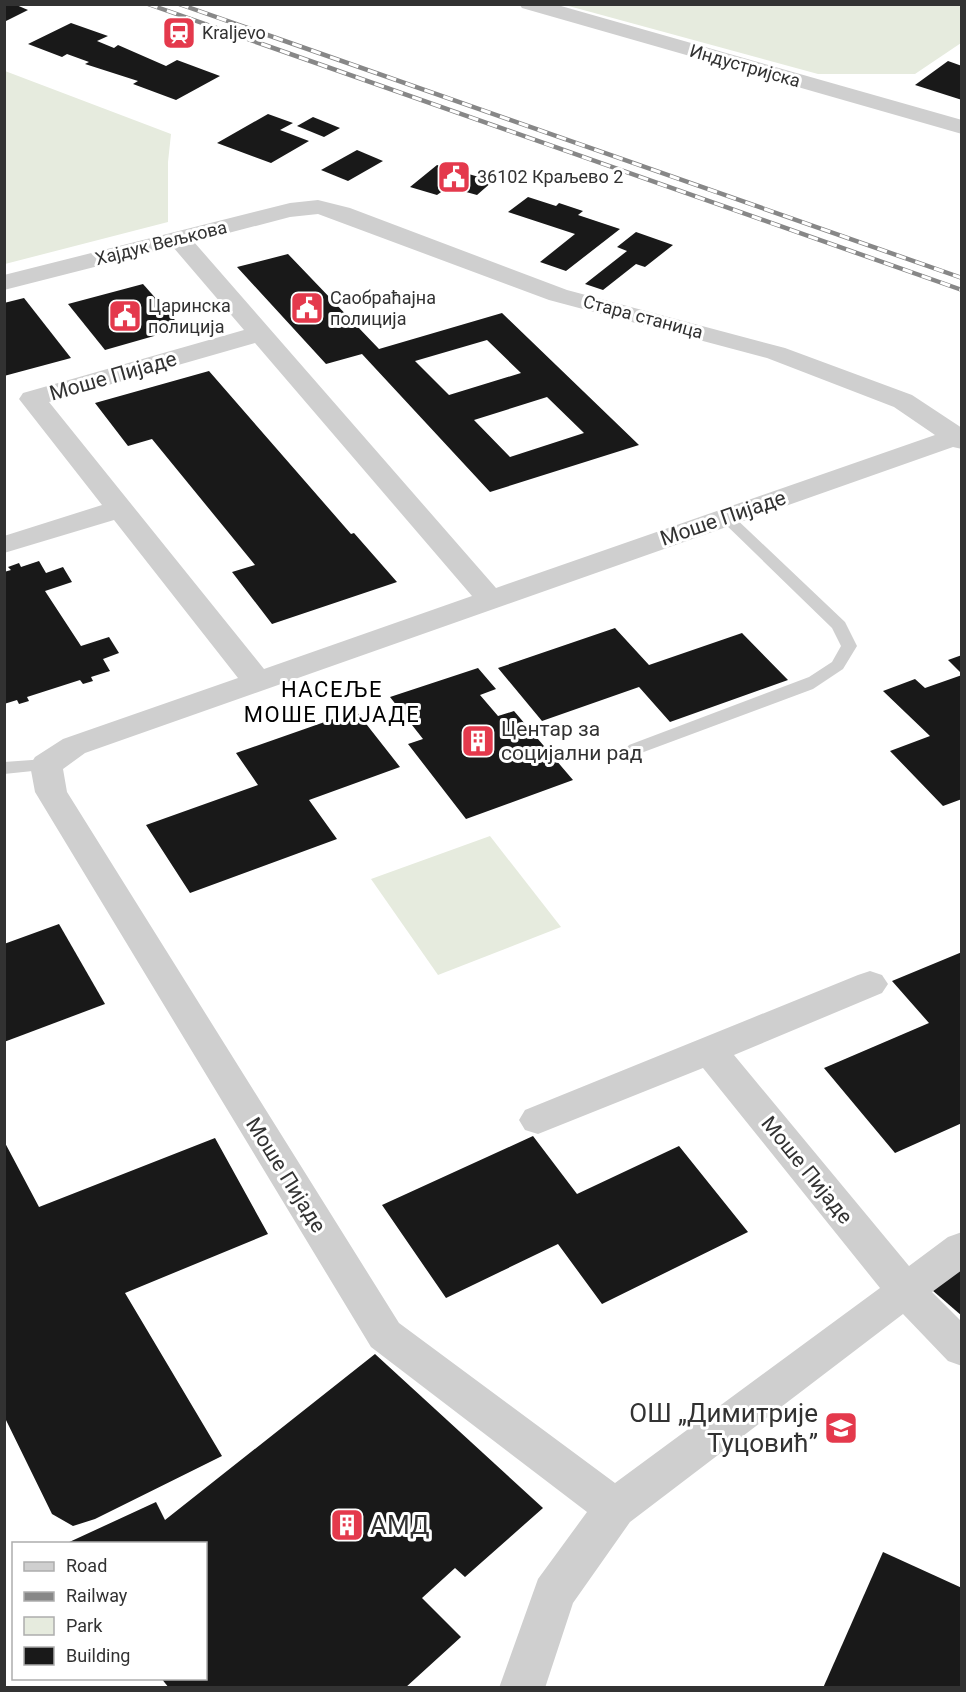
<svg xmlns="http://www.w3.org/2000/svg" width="966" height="1692" viewBox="0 0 966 1692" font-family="Roboto,sans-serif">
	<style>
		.green { fill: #e6ebde }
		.building { fill: #191919; fill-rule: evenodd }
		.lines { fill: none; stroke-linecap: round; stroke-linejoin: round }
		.lane { fill: #cfcfcf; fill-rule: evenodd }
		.street { fill: #cfcfcf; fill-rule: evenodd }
		.rail-casing { stroke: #878787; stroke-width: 4.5 }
		.rail { stroke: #fff; stroke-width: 3; stroke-dasharray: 10; stroke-linecap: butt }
		.labels { text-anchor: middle; stroke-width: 6; stroke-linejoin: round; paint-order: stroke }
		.far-poi-label { font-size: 18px; fill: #323232; stroke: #fff; text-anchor: start }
		.far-street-label { font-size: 18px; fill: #323232; stroke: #fff }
		.street-label { font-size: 21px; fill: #323232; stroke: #fff }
		.poi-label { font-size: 21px; fill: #323232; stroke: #fff; text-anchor: start }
		.neighbourhood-label { font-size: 22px; letter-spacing: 1.5px; fill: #000; stroke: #fff }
		.near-poi-label { font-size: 26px; fill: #323232; stroke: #fff; text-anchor: end }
	</style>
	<rect width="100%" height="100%" fill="#fff"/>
	<g class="green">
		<path d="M565,5H961V43L915,74H818Z"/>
		<path d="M5,71L171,134L168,162V222L5,264Z"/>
		<path d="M490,836L561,927L438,975L371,879Z"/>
	</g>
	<g class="building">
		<path d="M4,4H14L28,10L4,22Z"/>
		<path d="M71,23L108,36L97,41L114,48L118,45L166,66L177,60L220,76L176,100L133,84L138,81L85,64L89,62L67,54L62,57L28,44Z"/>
		<path d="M948,61L962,66V100L915,85Z"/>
		<path d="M268,114L293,123L280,130L309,141L271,163L217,143Z"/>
		<path d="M313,117L340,128L324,137L297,126Z"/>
		<path d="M357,150L383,161L348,181L321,170Z"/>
		<path d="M437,165L493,181L477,195L448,187L437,195L410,187Z"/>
		<path d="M528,197L556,206L559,203L583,211L578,215L620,229L566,271L540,262L575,234L508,212Z"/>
		<path d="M636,232L673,245L645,267L636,264L603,290L585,284L627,251L617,247Z"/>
		<path d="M288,254L379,349L502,313L639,445L490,492L362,354L326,364L237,267ZM487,340L521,373L449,395L415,361ZM547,397L584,433L510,457L474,420Z"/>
		<path d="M143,284L182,328L105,350L68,304Z"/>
		<path d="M24,298L71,358L4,376V303Z"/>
		<path d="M209,371L351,534L354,533L397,582L272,624L232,572L255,565L152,439L128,446L95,403Z"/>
		<path d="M39,561L46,573L63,567L72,582L45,591L81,646L109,637L119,653L103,659L110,671L91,677L93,681L83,684L80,680L27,697L29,701L19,704L17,700L4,704V572L11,570L8,567L19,563L21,567Z"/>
		<path d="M615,628L649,665L742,633L788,680L670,722L639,687L542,721L498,668Z"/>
		<path d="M962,655V674L948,660Z"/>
		<path d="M478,668L496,689L480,695L498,716L514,711L573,780L466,819L408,744L423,739L390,697Z"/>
		<path d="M962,675V799L943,806L890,751L930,736L883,691L915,679L925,688Z"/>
		<path d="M356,711L400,767L309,800L337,839L190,893L146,825L258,785L236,753Z"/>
		<path d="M59,924L105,1004L4,1042V944Z"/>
		<path d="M962,952V1123L895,1153L824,1068L929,1023L892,981Z"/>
		<path d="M533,1136L577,1194L679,1146L748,1232L602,1304L558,1244L446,1298L382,1205Z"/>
		<path d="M215,1138L268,1234L125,1293L222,1456L95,1519L73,1526L52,1514L4,1416V1141L39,1207Z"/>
		<path d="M962,1267V1316L932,1290Z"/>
		<path d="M375,1354L543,1508L465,1577L455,1568L422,1598L461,1637L405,1688H169L161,1678H206V1544H65L156,1502L165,1520Z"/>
		<path d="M883,1552L962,1588V1688H823Z"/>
	</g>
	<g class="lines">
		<g class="lane">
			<path d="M726,512L731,514L845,622L857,646L843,669L813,689L641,753H629L626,749L629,745L809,677L832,662L841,646L832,628L721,520L718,517L721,514Z"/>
			<path d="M46,759L52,761L55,765L52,769L4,774V762Z"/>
		</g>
		<g class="street">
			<path d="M519,4H554L962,120V134L522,8Z"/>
			<path d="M318,200L350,208L567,290L785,348L912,395L962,428V449L953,447L85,753L63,769L67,792L399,1323L615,1483L880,1288L703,1068L538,1134L525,1130L519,1120L525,1110L858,975L870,971L882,975L888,984L882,993L734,1055L909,1266L948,1237L962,1232V1270L932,1292L962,1322V1366L948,1361L903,1314L630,1522L573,1603L545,1688H499L538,1579L587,1512L371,1347L35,792L30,765L35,757L63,739L238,678L114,520L4,553V536L102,505L19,399L23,393L244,330L173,247L4,290V275L290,203ZM318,214L549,300L767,358L894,407L935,435L496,588L194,242L290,217ZM255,343L472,596L264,669L49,402Z"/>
		</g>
		<defs>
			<g id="rail">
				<path d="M148,4L962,290"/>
				<path d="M179,4L962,278"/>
			</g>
		</defs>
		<use href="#rail" class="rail-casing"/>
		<use href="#rail" class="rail"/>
	</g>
	<defs>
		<symbol id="station-square" viewBox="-11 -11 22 22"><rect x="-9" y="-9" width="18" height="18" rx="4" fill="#e4394c" stroke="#fff"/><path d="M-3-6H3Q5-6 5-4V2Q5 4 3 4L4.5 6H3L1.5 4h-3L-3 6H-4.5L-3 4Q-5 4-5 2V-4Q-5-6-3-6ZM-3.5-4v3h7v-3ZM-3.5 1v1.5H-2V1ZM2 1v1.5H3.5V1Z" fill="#fff"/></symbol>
		<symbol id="civic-square" viewBox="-11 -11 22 22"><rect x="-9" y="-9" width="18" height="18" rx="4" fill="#e4394c" stroke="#fff"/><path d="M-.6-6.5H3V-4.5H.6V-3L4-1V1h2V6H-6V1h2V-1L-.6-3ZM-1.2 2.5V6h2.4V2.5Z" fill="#fff"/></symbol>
		<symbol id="building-square" viewBox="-11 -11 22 22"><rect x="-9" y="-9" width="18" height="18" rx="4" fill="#e4394c" stroke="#fff"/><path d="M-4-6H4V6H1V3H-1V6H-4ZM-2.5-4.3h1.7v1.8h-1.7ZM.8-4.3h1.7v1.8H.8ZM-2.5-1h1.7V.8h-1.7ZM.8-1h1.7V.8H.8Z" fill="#fff"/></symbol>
		<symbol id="school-square" viewBox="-11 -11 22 22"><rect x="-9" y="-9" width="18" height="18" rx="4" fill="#e4394c" stroke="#fff"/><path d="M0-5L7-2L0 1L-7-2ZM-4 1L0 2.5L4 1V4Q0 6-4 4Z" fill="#fff"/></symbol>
	</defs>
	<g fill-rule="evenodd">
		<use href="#station-square" x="160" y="14" width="38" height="38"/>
		<use href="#civic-square" x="435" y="158" width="38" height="38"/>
		<use href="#civic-square" x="288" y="289" width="38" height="38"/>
		<use href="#civic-square" x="106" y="297" width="38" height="38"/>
		<use href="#building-square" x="459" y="722" width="38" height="38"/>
		<use href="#school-square" x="822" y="1409" width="38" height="38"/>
		<use href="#building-square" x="328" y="1506" width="38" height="38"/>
	</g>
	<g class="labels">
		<g class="far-poi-label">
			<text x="202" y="39">Kraljevo</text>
			<text x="477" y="183">36102 Краљево 2</text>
			<text x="330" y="304">Саобраћајна<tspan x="330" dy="21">полиција</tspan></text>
			<text x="148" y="312">Царинска<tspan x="148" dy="21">полиција</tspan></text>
		</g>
		<g class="far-street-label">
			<text transform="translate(745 66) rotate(16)" y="6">Индустријска</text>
			<text transform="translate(161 243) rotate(-14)" y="6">Хајдук Вељкова</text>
			<text transform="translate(643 317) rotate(15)" y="6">Стара станица</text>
		</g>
		<g class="street-label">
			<text transform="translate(113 376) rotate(-16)" y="7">Моше Пијаде</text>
			<text transform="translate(723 518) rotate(-19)" y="7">Моше Пијаде</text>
			<text transform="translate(807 1170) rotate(51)" y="7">Моше Пијаде</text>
			<text transform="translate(286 1175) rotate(58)" y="7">Моше Пијаде</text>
		</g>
		<g class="poi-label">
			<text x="501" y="736">Центар за<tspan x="501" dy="24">социјални рад</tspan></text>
		</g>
		<g class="neighbourhood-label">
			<text x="332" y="697">НАСЕЉЕ<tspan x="332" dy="25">МОШЕ ПИЈАДЕ</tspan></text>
		</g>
		<g class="near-poi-label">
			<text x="818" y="1422">ОШ „Димитрије<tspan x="818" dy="30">Туцовић”</tspan></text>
			<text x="370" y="1534" text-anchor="start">АМД</text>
		</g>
	</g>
	<rect width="966" height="1692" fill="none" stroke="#323232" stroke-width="12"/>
	<rect x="12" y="1542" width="195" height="138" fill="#ffffff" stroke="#adadad" stroke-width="1.5"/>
	<rect x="24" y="1562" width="30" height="9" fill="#cfcfcf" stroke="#adadad" stroke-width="1.5"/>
	<text x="66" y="1572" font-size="18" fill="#323232">Road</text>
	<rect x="24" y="1592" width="30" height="9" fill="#878787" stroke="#adadad" stroke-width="1.5"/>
	<text x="66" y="1602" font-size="18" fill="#323232">Railway</text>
	<rect x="24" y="1617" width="30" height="18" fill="#e6ebde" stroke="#adadad" stroke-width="1.5"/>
	<text x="66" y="1632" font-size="18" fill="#323232">Park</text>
	<rect x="24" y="1647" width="30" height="18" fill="#191919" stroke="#adadad" stroke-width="1.5"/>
	<text x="66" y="1662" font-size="18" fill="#323232">Building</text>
</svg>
